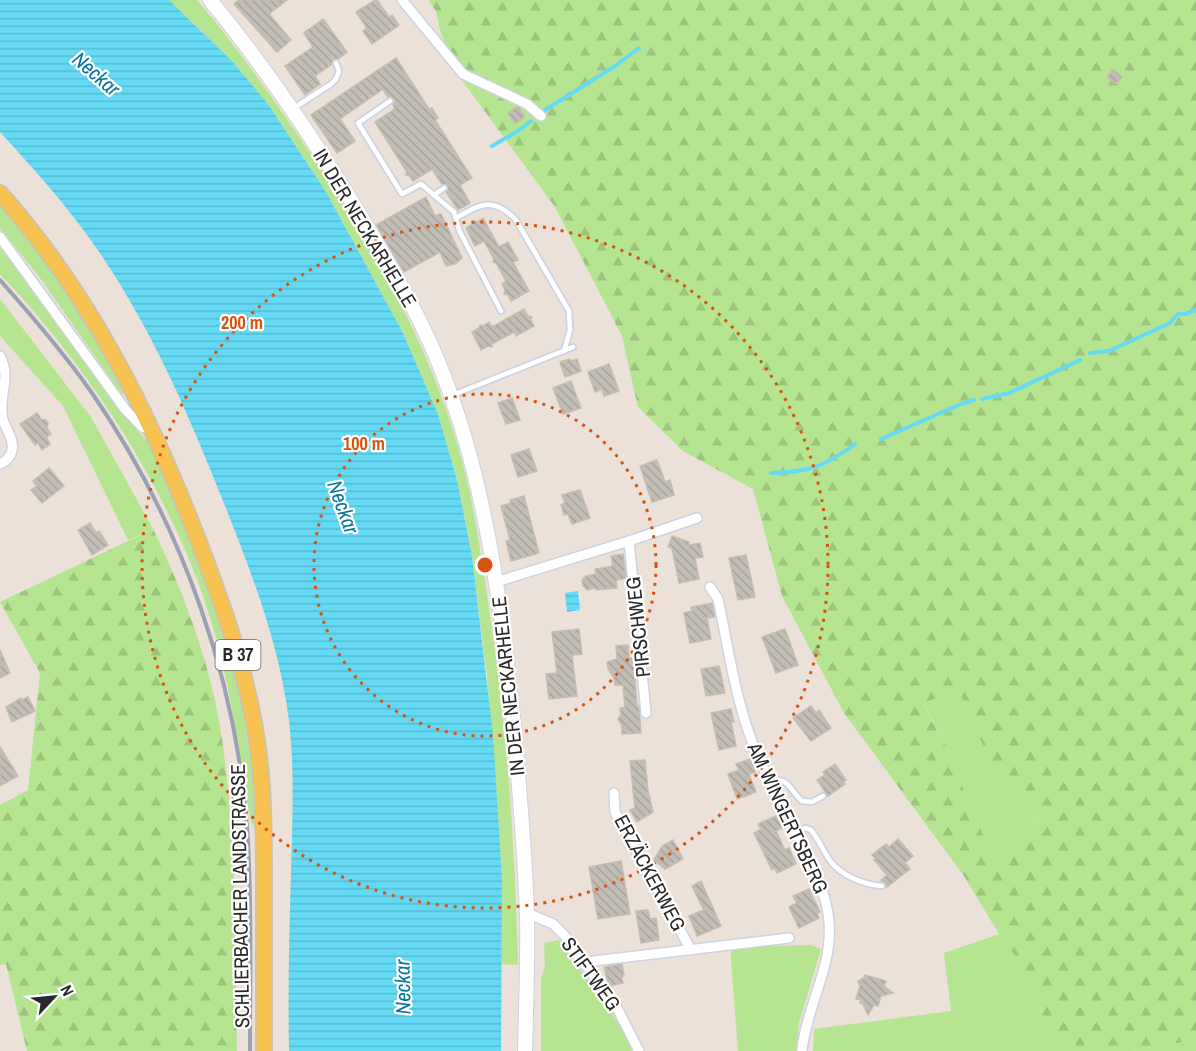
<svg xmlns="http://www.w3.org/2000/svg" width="1196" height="1051" viewBox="0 0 1196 1051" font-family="'Archivo Narrow',sans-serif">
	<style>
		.grass { fill: #b5e591 }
		.forest { fill: url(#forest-firs); fill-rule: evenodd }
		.water { fill: url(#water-rules) }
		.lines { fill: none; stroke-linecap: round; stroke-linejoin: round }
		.stream { stroke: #64daf4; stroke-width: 4 }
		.building { fill: url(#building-back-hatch); stroke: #c6bdb2; stroke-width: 1.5 }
		.lane-casing { stroke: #cdd3e2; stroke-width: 8 }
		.street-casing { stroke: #cdd3e2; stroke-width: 12 }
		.secondary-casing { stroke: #cdd3e2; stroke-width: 16 }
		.primary-casing { stroke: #c3c3c3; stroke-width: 18 }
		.lane { stroke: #fff; stroke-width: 4.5 }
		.street { stroke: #fff; stroke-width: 9 }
		.secondary { stroke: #fff; stroke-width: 14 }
		.primary { stroke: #f7c251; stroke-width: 15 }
		.rail { stroke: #9ba1b3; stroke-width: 4 }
		.ring { fill: none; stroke: #d5540f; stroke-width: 3; stroke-dasharray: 3 6 }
		.labels { text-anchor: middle; stroke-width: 4.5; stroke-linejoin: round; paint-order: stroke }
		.shield { fill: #fff; stroke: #686868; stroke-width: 1.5 }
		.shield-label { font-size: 18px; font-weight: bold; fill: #282828 }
		.street-label { font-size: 20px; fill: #282828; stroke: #fff }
		.water-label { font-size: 21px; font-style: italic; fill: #07769d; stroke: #fff }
		.centre { fill: #d5540f; stroke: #fff; stroke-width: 3 }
		.ring-label { font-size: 18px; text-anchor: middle; font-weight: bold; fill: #d5540f; stroke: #fff; stroke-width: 4.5; stroke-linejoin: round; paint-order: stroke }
	</style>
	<defs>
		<pattern id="forest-firs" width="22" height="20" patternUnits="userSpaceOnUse" patternTransform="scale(1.5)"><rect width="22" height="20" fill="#b5e591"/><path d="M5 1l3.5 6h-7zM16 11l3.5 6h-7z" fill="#9cc47d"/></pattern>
		<pattern id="water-rules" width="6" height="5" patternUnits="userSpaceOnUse" patternTransform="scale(1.5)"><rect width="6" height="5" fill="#64daf4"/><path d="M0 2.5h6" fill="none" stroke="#57bbd1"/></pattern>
		<pattern id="building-back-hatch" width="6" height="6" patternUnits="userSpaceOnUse" patternTransform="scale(1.5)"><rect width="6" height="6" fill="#c2bdb4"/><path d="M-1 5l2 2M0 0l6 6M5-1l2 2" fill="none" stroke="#a7a29b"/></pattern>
	</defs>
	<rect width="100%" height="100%" fill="#ebe1d8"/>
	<g class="grass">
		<path d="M169,0H197C233,42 266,88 297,134C367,235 432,345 463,465C474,506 480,548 486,589C506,713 515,839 518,965L501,964L502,879L487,676L472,556L457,480L438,414L402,331L326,192L268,104L232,61Z"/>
		<path d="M0,206L42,253L81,311L124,391L122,395L38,275L0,228Z"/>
		<path d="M0,247L125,416L152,447L190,532L223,629L237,677L253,774L257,828L251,823C241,768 234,711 221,657C187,516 99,378 0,274Z"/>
		<path d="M0,299L91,417L153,529L128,540L63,406L0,336Z"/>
		<path d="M957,687L995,772L1039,820L1011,860L993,858L964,791L950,754L924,703Z"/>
		<path d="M999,934L1026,971L1055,1051H813L814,1029L951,1011L944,953Z"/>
		<path d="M559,940L621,1027L632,1051H541V979L545,966L544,943Z"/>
		<path d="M811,945L821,949L799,1023L797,1051H738L730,947Z"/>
		<path d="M1183,1042V1051H1131Z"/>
	</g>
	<g class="forest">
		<path d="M428,0H1196V1051H1183V1042L1131,1051H1055L1026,971L999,934L964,876L844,713L782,596L753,489L683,451L638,407L622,336L555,207L453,68L439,27L436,11ZM957,687L995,772L1039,820L1011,860L1005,854L993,858L964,791L950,754L924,704Z"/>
		<path d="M153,529C184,593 210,662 221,732C237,838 235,944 237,1051H27L6,964L0,965V805L28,790L40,673L0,602Z"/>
	</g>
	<g class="water">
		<path d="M0,0H169L232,61L268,104L326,192L402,331L438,414L457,480L472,556L493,735L502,879L501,1051H289C288,993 289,934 291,876C292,825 295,772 289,721C280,648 254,579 227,511C190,417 149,321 90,239C63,201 32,167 0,132Z"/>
		<path d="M578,591L580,610L567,612L565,593Z"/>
	</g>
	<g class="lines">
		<g class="stream">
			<path d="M545,110L615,66L639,48"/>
			<path d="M492,146L521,129L531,121"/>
			<path d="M1090,353L1109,351L1170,323L1178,314H1185L1196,310"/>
			<path d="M982,399L1009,393L1080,360"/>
			<path d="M881,439L961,404L974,400"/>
			<path d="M771,473C810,472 823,467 855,444"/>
		</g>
	</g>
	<g class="building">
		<path d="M239,0H287L269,14L291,40L277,52L234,4Z"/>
		<path d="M375,0H377L389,17L392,15L399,25L372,44L363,31L367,28L356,12Z"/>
		<path d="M323,19L347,52L338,59L333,60L332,64L315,76L320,84L305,95L285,66L313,47L304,33Z"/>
		<path d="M396,58L429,109L432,108L438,118L435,120L472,178L460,185L470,203L458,210L446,192L448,186L442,184L432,169L413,181L409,175H406L407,172L375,122L395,109L393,105L394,99L388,97L383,89L340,119L355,141L337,153L311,115Z"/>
		<path d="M1113,69L1122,77L1116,84L1107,77Z"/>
		<path d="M517,107L525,116L515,124L508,113Z"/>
		<path d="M426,197L435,216L441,214L462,258L455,264L446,266L440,252L404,272L376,225Z"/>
		<path d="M483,218L499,247L508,242L518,260L513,262L529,291L511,301L508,295L504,294L505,290L502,284L506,281L496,263L493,262L494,259L484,241L475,246L466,228L473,224L474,221L477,222Z"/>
		<path d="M524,309L528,316L532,317L531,320L534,326L516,336L514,332L492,344V347L488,346L481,350L472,332L479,328L480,325L483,326L489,322L492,327Z"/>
		<path d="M570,359L571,361L577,359L581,371L565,377L560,362Z"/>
		<path d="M609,364L619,391L604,396L602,389L595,392L588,372Z"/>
		<path d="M571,381L581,408L563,414L553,388Z"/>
		<path d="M512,398L520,420L506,424L498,403Z"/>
		<path d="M37,413L41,419L46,420L48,423L47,428L51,434L46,437L50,444L42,450L38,443L35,445L20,424Z"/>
		<path d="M529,449L537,471L518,477L511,455Z"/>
		<path d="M657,460L665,482L670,480L674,495L652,502L640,466Z"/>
		<path d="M49,468L64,486L42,503L31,490L37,486L33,481Z"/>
		<path d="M580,490L590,518L572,524L568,514L564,515L561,505L565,503L562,495Z"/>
		<path d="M524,496L539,553L511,561L506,541L510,540L501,506L511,503L510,500Z"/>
		<path d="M90,523L96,533L99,531L108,545L92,555L78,530Z"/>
		<path d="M672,536L689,542V545L700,543L703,557L695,558L699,579L679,583L672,548L668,547Z"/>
		<path d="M623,554L626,578L616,580L617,588L596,590V588L587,590L583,586L582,580L586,576L596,574L595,569L613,566L611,556Z"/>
		<path d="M746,555L755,597L738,600L729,558Z"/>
		<path d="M712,603L715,617L707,618L711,639L690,643L684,613L692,611L691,607Z"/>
		<path d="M579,629L582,654L572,655L577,696L549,699L546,674L557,673L552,632Z"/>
		<path d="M785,629L798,665L776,673L762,637Z"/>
		<path d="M628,645L629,658H633L637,706H639L641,733L622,734V726L618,719L621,715L620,708H625L623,685H615L614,678L608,669L607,662L617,659L616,646Z"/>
		<path d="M0,650L10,673L0,678Z"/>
		<path d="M719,666L725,693L706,696L701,669Z"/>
		<path d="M28,697L35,711L12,722L6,707L21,698L22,700Z"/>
		<path d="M811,706L816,713L819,710L831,728L811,741L793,718Z"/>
		<path d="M731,709L734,722H731L736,746L719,750L711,713Z"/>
		<path d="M0,747L18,776L0,786Z"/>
		<path d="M750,759L755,772L749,774L756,792L737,799L728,774L739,770L736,764Z"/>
		<path d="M645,760L648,791L653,812L637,822L630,810L635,808L630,761Z"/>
		<path d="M835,764L846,780L843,782L845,784L828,796L817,780L825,775L823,772Z"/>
		<path d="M778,815L784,827L776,831L785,850L789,848L796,864L777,873L775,868L772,870L754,833L761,829L758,824Z"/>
		<path d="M898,839L913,856L905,863L910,869L887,887L881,880L887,875L874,860L876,859L872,855L886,844L889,847Z"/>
		<path d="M673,840L683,859L665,869L654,860L662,846Z"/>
		<path d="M621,861L630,914L598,919L589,867Z"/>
		<path d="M701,881L721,926L697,936L689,916L704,910L692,886Z"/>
		<path d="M809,889L820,912L817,914L819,918L799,928L789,907L797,903L793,896Z"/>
		<path d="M648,910L650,919L656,918L659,940L641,943L636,911Z"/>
		<path d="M622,964L624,976L621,977L623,983L609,986L604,967Z"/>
		<path d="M865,975L886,981L884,986L893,993L881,996L878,1006L874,1005L868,1015L863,1004L860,1003L861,1000L856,999L860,986L858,981L864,978Z"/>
	</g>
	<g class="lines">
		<defs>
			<g id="lane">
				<path d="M390,101L358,123L402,194L421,184L454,212L459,230L501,311"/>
				<path d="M294,108L331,84L336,79L339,71L336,63"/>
				<path d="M434,195L444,188"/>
				<path d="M456,218C481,204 493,196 516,220L569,311L570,330L564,351"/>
				<path d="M453,395L573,347"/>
				<path d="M770,781C789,776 790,791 802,801L812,802L823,796"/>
				<path d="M795,832L806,828L811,830C819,840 824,852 831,862C842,876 865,885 882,886"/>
			</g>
			<g id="street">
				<path d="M402,0L463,74L527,104L541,116"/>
				<path d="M0,237L125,409L142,427L151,430"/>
				<path d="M0,356C11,376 0,393 2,413C2,426 15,437 12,450C11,457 6,461 0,464"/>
				<path d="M629,541L697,518"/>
				<path d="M496,582L629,541L646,713"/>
				<path d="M710,587L718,599C729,651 736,705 757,754C771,787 788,818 804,849C815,872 827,895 829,922C833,967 806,1007 802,1051"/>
				<path d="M614,793L615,812L691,950"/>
				<path d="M527,913L553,924L564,935L617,1008L639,1051"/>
				<path d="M585,962L789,938"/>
			</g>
			<path id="secondary" d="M210,0C268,70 318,146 365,223C394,272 423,321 443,374C485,481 501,603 513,717C519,783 525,849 527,915C528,960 526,1006 525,1051"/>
			<path id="primary" d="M0,193C91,295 152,419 200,545C224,608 247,674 257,741C264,788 264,836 264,884C264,940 264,995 264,1051"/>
		</defs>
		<use href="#lane" class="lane-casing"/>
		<use href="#street" class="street-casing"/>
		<use href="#secondary" class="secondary-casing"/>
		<use href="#primary" class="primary-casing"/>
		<use href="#lane" class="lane"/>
		<use href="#street" class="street"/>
		<use href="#secondary" class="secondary"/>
		<use href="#primary" class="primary"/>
		<path class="rail" d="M0,280C32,316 64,353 92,393C182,524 239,683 248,842C252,912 250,982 250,1051"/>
	</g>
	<g class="ring">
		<circle cx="485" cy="565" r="171"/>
		<circle cx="485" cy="565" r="343"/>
	</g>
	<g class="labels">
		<rect class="shield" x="215.5" y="640" width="45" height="30" rx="4.5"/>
		<g class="shield-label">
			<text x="238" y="661">B 37</text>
		</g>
		<g class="street-label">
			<text transform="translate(365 228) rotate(59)" y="7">IN DER NECKARHELLE</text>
			<text transform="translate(638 627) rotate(-96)" y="7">PIRSCHWEG</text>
			<text transform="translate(508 686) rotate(-96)" y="7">IN DER NECKARHELLE</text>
			<text transform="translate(788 818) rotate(65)" y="7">AM WINGERTSBERG</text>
			<text transform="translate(650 873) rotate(62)" y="7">ERZÄCKERWEG</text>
			<text transform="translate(240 896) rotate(-91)" y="7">SCHLIERBACHER LANDSTRASSE</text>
			<text transform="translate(591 974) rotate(54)" y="7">STIFTWEG</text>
		</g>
		<g class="water-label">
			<text transform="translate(96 74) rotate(41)" y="7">Neckar</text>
			<text transform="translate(343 507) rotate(70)" y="7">Neckar</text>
			<text transform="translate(403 987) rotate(-91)" y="7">Neckar</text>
		</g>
	</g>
	<circle cx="485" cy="565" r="9" class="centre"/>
	<g class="ring-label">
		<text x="242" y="329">200 m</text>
		<text x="364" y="450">100 m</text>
	</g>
	<g transform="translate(54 997) rotate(64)" stroke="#ffffff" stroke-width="4.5" paint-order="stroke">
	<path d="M0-4.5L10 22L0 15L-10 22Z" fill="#282828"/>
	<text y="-9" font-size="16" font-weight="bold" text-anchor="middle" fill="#282828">N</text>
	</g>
</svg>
